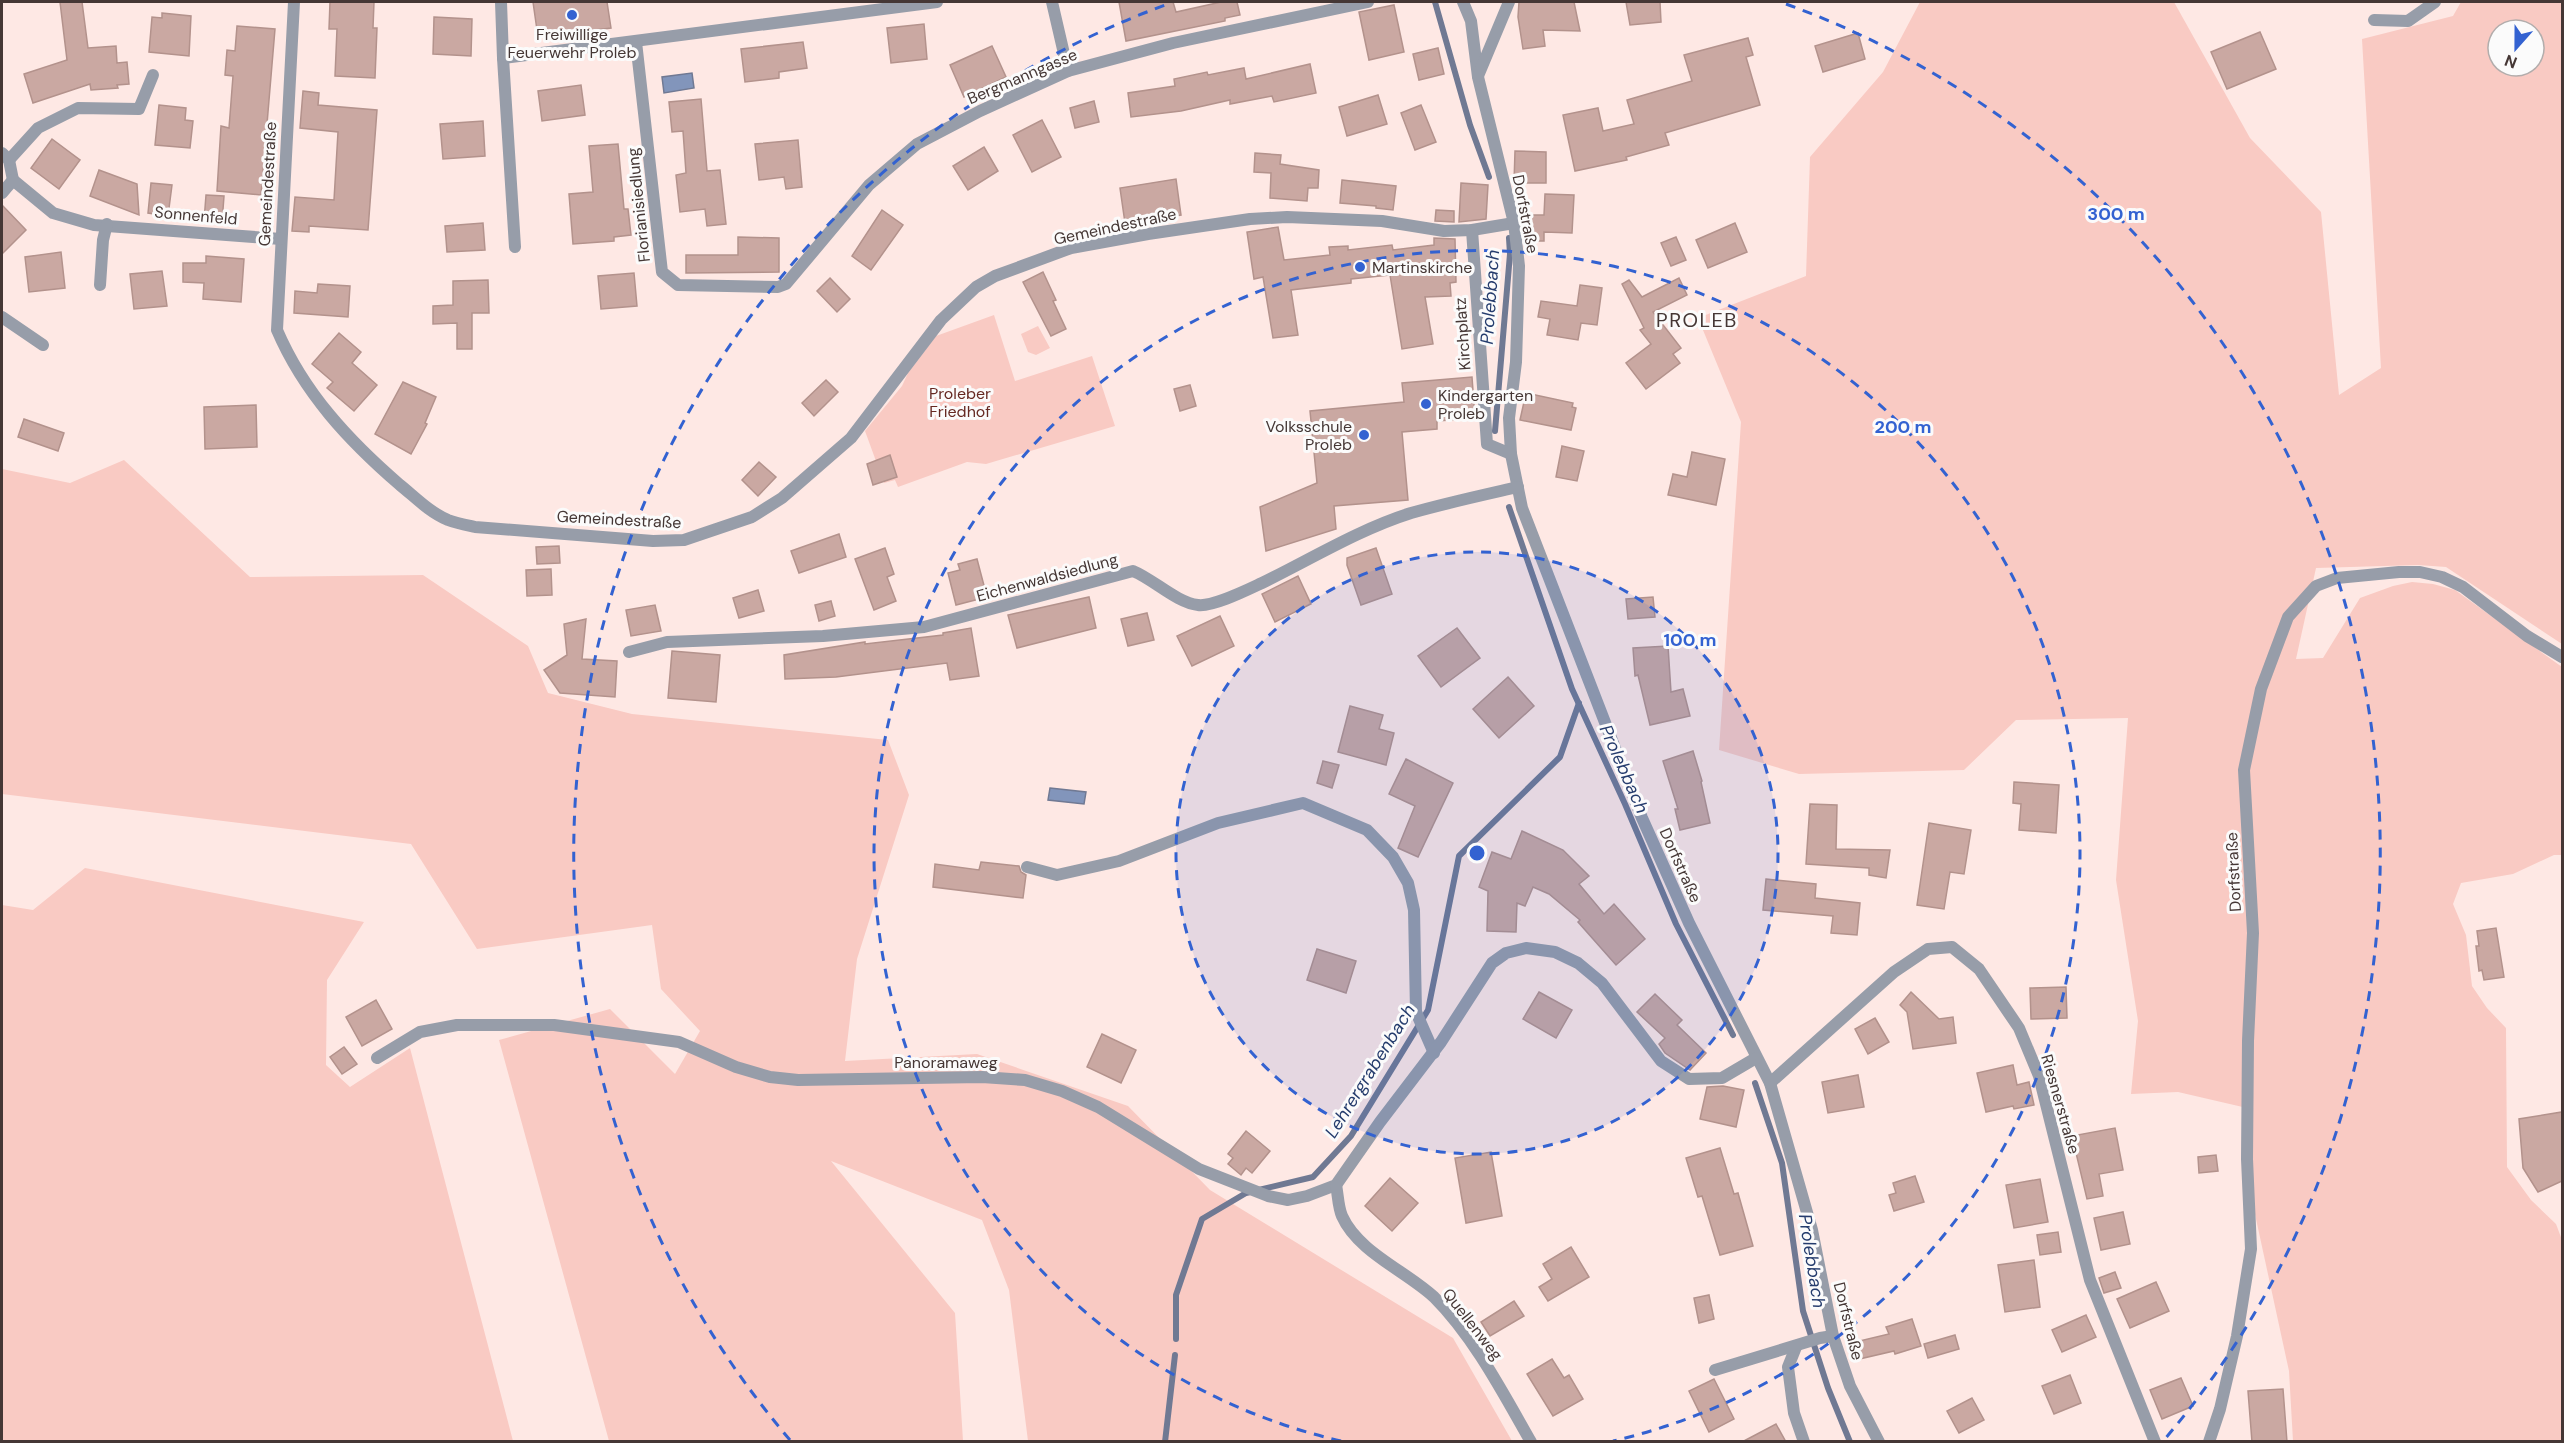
<svg xmlns="http://www.w3.org/2000/svg" width="2564" height="1443" viewBox="0 0 2564 1443" font-family="'DM Sans',sans-serif">
	<style>
		.green { fill: #f9cac3; fill-rule: evenodd }
		.water { fill: #8295bb; stroke: #707993; stroke-width: 1.5 }
		.lines { fill: none; stroke-linecap: round; stroke-linejoin: round }
		.stream { stroke: #707993; stroke-width: 6 }
		.building { fill: #caa8a2; stroke: #b3928c; stroke-width: 1.5 }
		.street { stroke: #979da9; stroke-width: 12 }
		.ring { fill: none; stroke: #3362d1; stroke-width: 3; stroke-dasharray: 10 8 }
		.poi-dot { fill: #3362d1; stroke: #fbfbfb; stroke-width: 2 }
		.labels { text-anchor: middle; stroke-width: 6; stroke-linejoin: round; paint-order: stroke }
		.poi-label { font-size: 16px; fill: #453735; stroke: #fbfbfb; text-anchor: start }
		.street-label { font-size: 16px; fill: #453735; stroke: #fbfbfb }
		.park-label { font-size: 16px; fill: #662922; stroke: #fbfbfb }
		.water-label { font-size: 18px; font-style: italic; fill: #253c6d; stroke: #fbfbfb }
		.quarter-label { font-size: 20px; letter-spacing: 1.5px; fill: #453735; stroke: #fbfbfb }
		.centre { fill: #3362d1; stroke: #fbfbfb; stroke-width: 3 }
		.ring-label { font-size: 18px; text-anchor: middle; font-weight: bold; fill: #3362d1; stroke: #fbfbfb; stroke-width: 6; stroke-linejoin: round; paint-order: stroke }
	</style>
	<rect width="100%" height="100%" fill="#fee8e4"/>
	<g class="green">
		<path d="M1920,2H2174L2250,138L2321,212L2339,395L2381,368L2362,39L2453,16L2461,2H2562V644L2446,567L2418,565L2316,568L2296,659L2323,658L2360,598L2393,586L2412,582L2433,584L2455,590L2562,667V855H2554L2513,874L2461,883L2453,904L2466,935L2472,986L2487,1008L2506,1028L2507,1167L2531,1200L2556,1224L2562,1240V1441H2293L2289,1371L2248,1182L2247,1108L2178,1092L2131,1094L2138,1021L2116,880L2128,718L2016,720L1964,770L1799,774L1719,750L1741,422L1698,318L1806,276L1810,157L1883,72ZM2498,30H2534V66H2498Z"/>
		<path d="M994,315L1015,381L1092,356L1115,426L986,464L967,462L898,487L895,480L884,483L865,431L902,386L908,373L936,336Z"/>
		<path d="M1038,326L1050,348L1036,355L1028,352L1021,334Z"/>
		<path d="M124,460L250,577L423,575L528,646L548,693L632,714L888,740L909,795L857,959L845,1061L977,1054L1128,1106L1210,1190L1453,1338L1512,1441H1028L1009,1290L982,1220L831,1161L955,1313L963,1441H609L499,1040L610,1009L675,1074L700,1031L661,989L652,925L477,949L411,844L2,794V469L70,483Z"/>
		<path d="M85,868L364,922L327,980L326,1065L350,1087L410,1048L513,1441H2V905L33,910Z"/>
	</g>
	<g class="water">
		<path d="M692,73L694,88L664,93L662,77Z"/>
		<path d="M1050,788L1086,792L1084,804L1048,800Z"/>
	</g>
	<g class="lines">
		<g class="stream">
			<path d="M1435,2L1470,125L1489,177"/>
			<path d="M1495,431L1510,254L1509,238"/>
			<path d="M1509,507L1572,689L1625,804L1676,924L1733,1035"/>
			<path d="M1755,1083L1782,1163L1803,1311L1828,1388L1850,1442"/>
			<path d="M1176,1339V1295L1202,1219L1246,1193L1313,1177L1351,1136L1428,1010L1459,856L1560,757L1579,703"/>
			<path d="M1165,1442L1175,1355"/>
		</g>
	</g>
	<g class="building">
		<path d="M60,2H82L88,48L116,46L117,63L127,62L129,84L117,85L118,88L91,90L90,84L33,103L24,74L67,60Z"/>
		<path d="M330,2H374L373,28H377L375,78L335,76L337,29H329Z"/>
		<path d="M533,2H607L611,28L538,37Z"/>
		<path d="M1119,2H1173L1176,12L1221,2H1237L1240,15L1225,18V21L1126,41Z"/>
		<path d="M1519,2H1574L1580,31L1543,30L1545,46L1523,49L1518,17Z"/>
		<path d="M1626,2H1660L1661,22L1630,25Z"/>
		<path d="M1394,5L1404,52L1369,60L1359,12Z"/>
		<path d="M162,13L191,16L189,56L149,52L152,17L162,18Z"/>
		<path d="M434,17L472,19L471,56L433,54Z"/>
		<path d="M924,24L927,59L891,63L887,28Z"/>
		<path d="M237,26L275,29L261,195L217,191L221,126L229,128L233,76L225,75L227,50L235,51Z"/>
		<path d="M2260,32L2276,69L2227,89L2211,52Z"/>
		<path d="M1858,33L1865,59L1823,72L1815,46Z"/>
		<path d="M1748,38L1753,55L1746,57L1760,105L1665,133L1669,145L1626,157L1627,160L1575,171L1563,115L1598,108L1603,131L1634,124L1627,100L1692,81L1684,55Z"/>
		<path d="M803,42L807,68L779,72V78L745,82L741,49Z"/>
		<path d="M992,46L1006,77L964,97L950,65Z"/>
		<path d="M1438,48L1444,74L1419,80L1413,54Z"/>
		<path d="M1310,64L1316,93L1274,102L1272,96L1230,104V100L1181,111L1131,117L1128,93L1175,86L1174,79L1207,72L1208,75L1244,68L1246,79Z"/>
		<path d="M581,85L585,115L542,121L538,91Z"/>
		<path d="M303,91L319,93L318,105L377,110L368,230L309,226V232L292,231L295,197L334,200L338,132L300,128Z"/>
		<path d="M1378,95L1387,124L1347,136L1339,107Z"/>
		<path d="M701,99L707,171L720,170L726,224L707,226L705,209L680,212L676,175L686,173L683,131L672,132L669,102Z"/>
		<path d="M1094,101L1099,122L1075,128L1070,108Z"/>
		<path d="M159,105L186,108L185,120L193,121L190,148L155,145Z"/>
		<path d="M1421,105L1436,142L1415,150L1401,113Z"/>
		<path d="M1042,120L1061,157L1032,172L1013,135Z"/>
		<path d="M483,121L485,156L443,159L440,124Z"/>
		<path d="M52,139L80,160L59,189L31,168Z"/>
		<path d="M798,140L802,187L786,189L784,177L759,180L755,144Z"/>
		<path d="M618,144L624,209H628L631,235L614,237V241L573,244L569,194L593,192L589,146Z"/>
		<path d="M984,147L998,171L968,190L953,166Z"/>
		<path d="M1515,151L1546,152V183H1514Z"/>
		<path d="M1255,153L1281,155L1280,164L1319,170L1318,188H1308L1307,201L1270,198L1271,173L1254,172Z"/>
		<path d="M99,170L137,184L139,215L90,196Z"/>
		<path d="M1176,179L1181,215L1125,223L1120,188Z"/>
		<path d="M1342,180L1396,186L1393,210L1376,208V206L1340,203Z"/>
		<path d="M151,183L172,185L168,216L148,213Z"/>
		<path d="M1461,183L1488,185L1486,219L1459,222Z"/>
		<path d="M1545,194L1574,195L1572,233L1544,232V241H1524L1523,215H1544Z"/>
		<path d="M206,195L224,196L222,223L204,221Z"/>
		<path d="M2,205L26,230L2,254Z"/>
		<path d="M882,210L903,225L871,270L852,256Z"/>
		<path d="M1436,210L1454,211V222L1435,221Z"/>
		<path d="M483,223L485,250L447,252L445,226Z"/>
		<path d="M1735,223L1747,252L1708,268L1696,240Z"/>
		<path d="M1278,227L1284,260L1330,255L1329,247L1348,246V250L1392,245L1393,250L1434,245V238L1455,239L1456,282L1450,283L1451,296L1425,297L1433,344L1402,349L1390,275L1351,279V283L1291,290L1298,335L1273,338L1263,277L1254,279L1247,232Z"/>
		<path d="M738,237L779,238V272L686,273V255H738Z"/>
		<path d="M1676,237L1686,260L1671,266L1661,243Z"/>
		<path d="M61,252L65,288L29,292L25,257Z"/>
		<path d="M206,256L244,259L241,302L203,299L204,283L183,282V263H206Z"/>
		<path d="M162,271L167,306L134,309L130,274Z"/>
		<path d="M1043,272L1056,300L1053,301L1066,329L1051,336L1023,282Z"/>
		<path d="M634,273L637,306L601,309L598,276Z"/>
		<path d="M830,278L850,299L837,312L817,291Z"/>
		<path d="M1679,278L1687,295L1653,312L1681,348L1673,354L1680,363L1646,389L1626,363L1651,344L1640,330L1644,328L1622,284L1629,280L1642,297Z"/>
		<path d="M488,280L489,313H472V349H457V323L433,324V306L453,305V281Z"/>
		<path d="M318,284L350,286L348,317L294,313L295,291L317,293Z"/>
		<path d="M1580,285L1602,288L1597,325L1581,323L1578,340L1547,335L1550,319L1538,317L1541,301L1577,306Z"/>
		<path d="M339,333L361,352L352,363L377,385L354,411L327,388L333,382L312,364Z"/>
		<path d="M1472,377L1475,418L1437,421V429L1402,432L1408,500L1334,506L1336,529L1266,551L1260,507L1317,483L1310,411L1404,402L1402,383Z"/>
		<path d="M826,380L838,392L814,416L802,403Z"/>
		<path d="M403,382L436,397L425,423L427,424L411,454L375,434Z"/>
		<path d="M1190,385L1196,406L1180,411L1174,389Z"/>
		<path d="M1526,393L1573,403L1572,407L1576,408L1571,430L1520,420Z"/>
		<path d="M256,405L257,447L205,449L204,407Z"/>
		<path d="M24,419L64,433L58,451L18,437Z"/>
		<path d="M1562,446L1584,451L1577,481L1556,477Z"/>
		<path d="M1692,452L1725,459L1716,505L1668,495L1673,474L1687,477Z"/>
		<path d="M890,455L897,477L873,485L867,464Z"/>
		<path d="M759,462L776,477L758,496L742,480Z"/>
		<path d="M839,534L846,557L799,573L791,551Z"/>
		<path d="M559,546L560,563L537,564L536,547Z"/>
		<path d="M885,548L894,574L887,577L896,601L874,610L855,559Z"/>
		<path d="M1376,548L1392,594L1361,605L1347,565V558Z"/>
		<path d="M977,559L987,597L956,605L948,573L960,570L958,564Z"/>
		<path d="M551,569L552,595L527,596L526,570Z"/>
		<path d="M1298,576L1311,604L1275,622L1262,594Z"/>
		<path d="M758,590L764,611L739,618L733,598Z"/>
		<path d="M1089,597L1096,628L1017,648L1008,615Z"/>
		<path d="M1653,597L1655,617L1628,619L1626,599Z"/>
		<path d="M831,601L835,616L819,621L815,605Z"/>
		<path d="M655,605L661,631L631,636L626,610Z"/>
		<path d="M1147,613L1154,640L1128,646L1121,619Z"/>
		<path d="M1220,616L1234,646L1192,666L1177,636Z"/>
		<path d="M586,619L582,659L617,661L615,697L560,693L544,670L567,655L564,624Z"/>
		<path d="M971,628L979,676L950,680L947,663L836,677L785,679L784,655L865,642V644L943,635V633Z"/>
		<path d="M1457,628L1480,658L1441,687L1418,656Z"/>
		<path d="M1668,646L1671,692L1683,689L1690,716L1650,725L1638,675L1635,676L1633,648Z"/>
		<path d="M672,651L720,655L716,702L668,698Z"/>
		<path d="M1508,677L1534,706L1499,738L1473,709Z"/>
		<path d="M1350,706L1383,715L1379,729L1394,733L1386,765L1338,752Z"/>
		<path d="M1693,751L1702,781L1701,782L1710,823L1680,830L1675,809H1678L1663,761Z"/>
		<path d="M1406,759L1453,783L1418,857L1398,848L1415,806L1389,794Z"/>
		<path d="M1323,761L1339,765L1332,788L1317,783Z"/>
		<path d="M2014,782L2059,785L2056,833L2019,830L2021,804L2013,803Z"/>
		<path d="M1810,804L1837,805L1836,849L1890,850L1886,878L1869,875V868L1806,864Z"/>
		<path d="M1929,823L1971,830L1964,874L1950,872L1944,909L1917,905Z"/>
		<path d="M1522,831L1563,850L1589,876L1579,884L1604,914L1614,904L1645,939L1616,965L1578,922L1580,920L1549,894L1533,887L1525,906L1517,903L1516,932L1487,931L1488,891L1479,887L1492,852L1511,859Z"/>
		<path d="M981,862L1019,866L1021,872L1026,875L1023,898L933,887L935,864L979,870Z"/>
		<path d="M1766,879L1816,884L1815,898L1860,903L1857,935L1831,933L1833,916L1763,910Z"/>
		<path d="M2496,928L2504,977L2484,980L2482,970L2479,971L2476,946H2479L2477,931Z"/>
		<path d="M1317,949L1356,961L1346,993L1307,980Z"/>
		<path d="M2066,987L2067,1018L2031,1019L2030,988Z"/>
		<path d="M1539,992L1572,1010L1556,1038L1523,1019Z"/>
		<path d="M1911,992L1939,1019L1953,1017L1956,1043L1913,1049L1907,1012L1900,1005Z"/>
		<path d="M1655,994L1682,1020L1677,1025L1706,1053L1690,1070L1665,1053L1659,1044L1665,1038L1637,1012Z"/>
		<path d="M376,1000L392,1029L362,1046L346,1017Z"/>
		<path d="M1875,1018L1889,1042L1868,1054L1855,1029Z"/>
		<path d="M1102,1034L1136,1050L1121,1083L1087,1067Z"/>
		<path d="M344,1047L357,1064L342,1074L330,1057Z"/>
		<path d="M2013,1065L2017,1085L2029,1082L2034,1105L2014,1109L2013,1106L1986,1112L1977,1073Z"/>
		<path d="M1858,1075L1864,1107L1828,1113L1822,1082Z"/>
		<path d="M1723,1086L1744,1090L1736,1127L1700,1119L1707,1087Z"/>
		<path d="M2562,1112V1181L2538,1192L2523,1168L2519,1119Z"/>
		<path d="M2115,1128L2123,1170L2099,1174L2103,1196L2087,1199L2072,1136Z"/>
		<path d="M1246,1131L1270,1151L1252,1173L1246,1168L1241,1175L1228,1164L1233,1158L1228,1154Z"/>
		<path d="M1720,1148L1734,1194L1738,1193L1753,1246L1720,1255L1702,1196L1698,1197L1686,1158Z"/>
		<path d="M1491,1152L1502,1216L1466,1223L1455,1158Z"/>
		<path d="M2216,1155L2218,1171L2199,1173L2198,1157Z"/>
		<path d="M1915,1176L1924,1202L1894,1211L1889,1195L1896,1193L1893,1183Z"/>
		<path d="M1390,1178L1418,1203L1392,1231L1365,1206Z"/>
		<path d="M2040,1179L2048,1222L2014,1228L2006,1185Z"/>
		<path d="M2123,1212L2130,1244L2101,1250L2094,1218Z"/>
		<path d="M2058,1232L2061,1252L2040,1255L2037,1235Z"/>
		<path d="M1571,1247L1589,1277L1548,1301L1539,1287L1552,1279L1543,1264Z"/>
		<path d="M2034,1260L2040,1307L2005,1312L1998,1265Z"/>
		<path d="M2115,1272L2121,1288L2104,1293L2099,1278Z"/>
		<path d="M2156,1282L2169,1311L2130,1328L2117,1299Z"/>
		<path d="M1709,1295L1714,1319L1699,1323L1694,1298Z"/>
		<path d="M1514,1301L1524,1316L1490,1336L1481,1322Z"/>
		<path d="M2086,1315L2096,1337L2062,1352L2052,1330Z"/>
		<path d="M1912,1319L1921,1346L1895,1354L1894,1351L1855,1360L1851,1343L1889,1334L1886,1327Z"/>
		<path d="M1955,1335L1959,1349L1928,1358L1924,1344Z"/>
		<path d="M1552,1359L1564,1378L1569,1375L1583,1399L1553,1416L1527,1374Z"/>
		<path d="M2070,1375L2081,1403L2054,1414L2042,1386Z"/>
		<path d="M2181,1378L2193,1406L2162,1419L2150,1390Z"/>
		<path d="M1714,1379L1734,1419L1709,1432L1689,1391Z"/>
		<path d="M2283,1389L2287,1442H2252L2248,1391Z"/>
		<path d="M1972,1398L1984,1420L1959,1433L1947,1411Z"/>
		<path d="M1776,1424L1786,1442H1742Z"/>
	</g>
	<g class="lines">
		<g class="street">
			<path d="M294,2L277,330C304,393 349,441 400,485C415,497 429,512 448,520C456,523 466,525 475,527L653,541L684,540L752,517L782,498L851,438L941,320L976,287L995,276L1071,248L1148,234L1250,219L1287,217L1382,221L1444,231L1472,230L1514,223"/>
			<path d="M501,2L503,58L937,2"/>
			<path d="M1052,2L1068,71"/>
			<path d="M1463,2L1471,21L1478,77L1514,223L1519,266L1516,362L1509,418L1511,454L1522,508L1642,818L1689,923L1770,1083L1812,1230L1833,1336L1850,1386L1879,1442"/>
			<path d="M2374,20L2408,21L2435,2"/>
			<path d="M636,42L662,272L678,285L778,287L786,284L869,185L917,144L980,111L1068,71L1173,43L1368,2"/>
			<path d="M503,58L515,247"/>
			<path d="M1478,76L1509,2"/>
			<path d="M2,153L9,160L13,180"/>
			<path d="M9,160L38,128L78,108L139,109L153,75"/>
			<path d="M2,193L13,180L53,213L94,225L281,239"/>
			<path d="M1472,230L1487,444L1511,454"/>
			<path d="M100,285L103,240L107,224"/>
			<path d="M2,317L43,345"/>
			<path d="M629,652L667,642L823,636L924,627L1133,571C1153,579 1177,603 1198,605C1213,607 1247,590 1262,583C1311,559 1360,529 1411,513C1446,503 1483,495 1518,487"/>
			<path d="M1027,867L1057,875L1119,861L1218,823L1303,803L1367,830L1393,857L1408,883L1414,910L1416,1012L1434,1053"/>
			<path d="M377,1058L420,1032L457,1025H554L679,1042L736,1067L770,1077L798,1080L982,1077L1025,1080L1062,1091L1098,1107L1199,1169L1268,1196L1288,1200L1307,1196L1336,1185L1380,1122L1441,1042L1492,963L1506,953L1526,948L1555,952L1578,963L1602,983L1661,1061L1689,1079L1722,1078L1756,1058"/>
			<path d="M1770,1083L1894,972L1928,949L1952,947L1979,969L2019,1028L2039,1076L2090,1280L2155,1442"/>
			<path d="M1336,1185C1338,1194 1338,1207 1342,1216C1358,1252 1406,1271 1434,1297C1474,1337 1503,1393 1531,1442"/>
			<path d="M1796,1347L1788,1367L1794,1413L1804,1442"/>
			<path d="M1715,1370L1820,1338L1833,1336"/>
			<path d="M2209,1442L2220,1409L2237,1336L2251,1249L2247,1159L2248,1041L2253,933L2244,770L2261,689L2288,617L2316,586L2337,578L2399,572H2420L2442,577L2463,587L2527,636L2562,657"/>
		</g>
	</g>
	<circle cx="1477" cy="853" r="301" fill="#3362d1" fill-opacity=".12"/>
	<g class="ring">
		<circle cx="1477" cy="853" r="301"/>
		<path d="M1341 1441A603 603 0 1 1 1613 1441"/>
		<path d="M790 1440A904 904 0 0 1 1168 4M1786 4A904 904 0 0 1 2164 1440"/>
	</g>
	<g class="poi-dot">
		<circle cx="572" cy="15" r="6"/>
		<circle cx="1360" cy="267" r="6"/>
		<circle cx="1426" cy="404" r="6"/>
		<circle cx="1364" cy="435" r="6"/>
	</g>
	<g class="labels">
		<g class="poi-label">
			<text x="572" y="40" text-anchor="middle">Freiwillige<tspan x="572" dy="18">Feuerwehr Proleb</tspan></text>
			<text x="1372" y="273">Martinskirche</text>
			<text x="1438" y="401">Kindergarten<tspan x="1438" dy="18">Proleb</tspan></text>
			<text x="1352" y="432" text-anchor="end">Volksschule<tspan x="1352" dy="18">Proleb</tspan></text>
		</g>
		<g class="street-label">
			<text transform="translate(1022 76) rotate(-23)" y="6">Bergmanngasse</text>
			<text transform="translate(267 184) rotate(-87)" y="6">Gemeindestraße</text>
			<text transform="translate(638 205) rotate(-96)" y="6">Florianisiedlung</text>
			<text transform="translate(1526 214) rotate(79)" y="6">Dorfstraße</text>
			<text transform="translate(196 215) rotate(5)" y="6">Sonnenfeld</text>
			<text transform="translate(1115 226) rotate(-12)" y="6">Gemeindestraße</text>
			<text transform="translate(1462 334) rotate(-94)" y="6">Kirchplatz</text>
			<text transform="translate(619 519) rotate(3)" y="6">Gemeindestraße</text>
			<text transform="translate(1047 577) rotate(-15)" y="6">Eichenwaldsiedlung</text>
			<text transform="translate(1681 865) rotate(66)" y="6">Dorfstraße</text>
			<text transform="translate(2233 872) rotate(-93)" y="6">Dorfstraße</text>
			<text x="946" y="1068">Panoramaweg</text>
			<text transform="translate(2061 1104) rotate(74)" y="6">Riesnerstraße</text>
			<text transform="translate(1849 1321) rotate(76)" y="6">Dorfstraße</text>
			<text transform="translate(1473 1324) rotate(52)" y="6">Quellenweg</text>
		</g>
		<g class="park-label">
			<text x="960" y="399">Proleber<tspan x="960" dy="18">Friedhof</tspan></text>
		</g>
		<g class="water-label">
			<text transform="translate(1490 297) rotate(-86)" y="6">Prolebbach</text>
			<text transform="translate(1624 769) rotate(66)" y="6">Prolebbach</text>
			<text transform="translate(1370 1071) rotate(-58)" y="6">Lehrergrabenbach</text>
			<text transform="translate(1812 1261) rotate(81)" y="6">Prolebbach</text>
		</g>
		<g class="quarter-label">
			<text x="1697" y="327">PROLEB</text>
		</g>
	</g>
	<circle cx="1477" cy="853" r="9" class="centre"/>
	<g class="ring-label">
		<text x="2116" y="220">300 m</text>
		<text x="1903" y="433">200 m</text>
		<text x="1690" y="646">100 m</text>
	</g>
	<rect width="2564" height="1443" fill="none" stroke="#453735" stroke-width="6"/>
	<g transform="translate(2516 48) rotate(201)"><circle r="28" fill="#fbfbfb" stroke="#b2adac" stroke-width="1.5"/>
	<path d="M0-4.5L10 22L0 15L-10 22Z" fill="#3362d1"/>
	<text y="-9" font-size="16" font-weight="bold" text-anchor="middle" fill="#453735">N</text>
	</g>
</svg>
